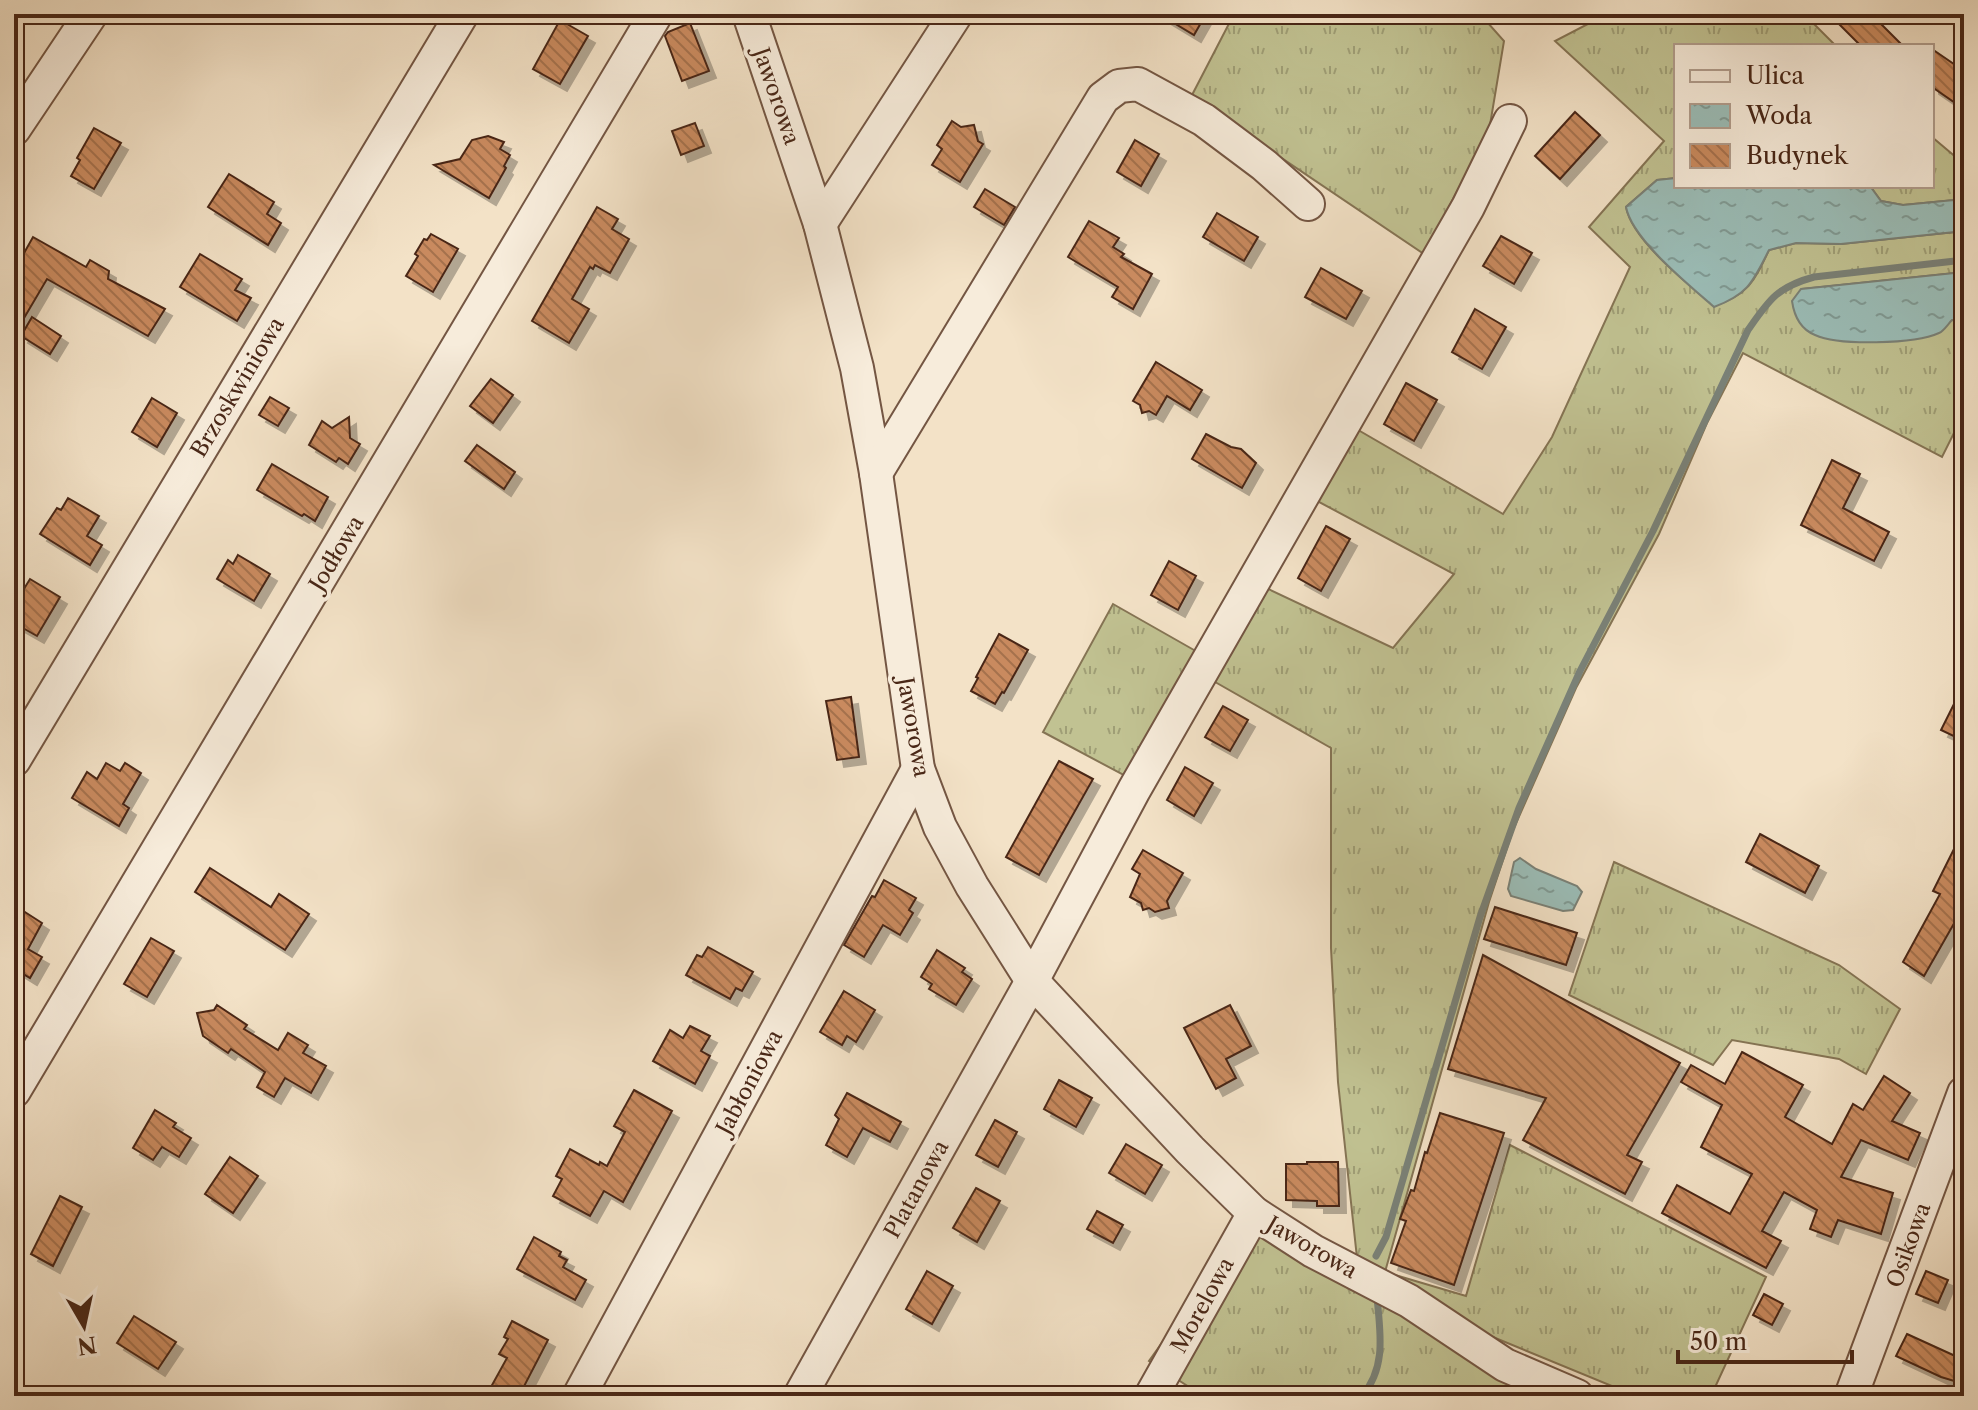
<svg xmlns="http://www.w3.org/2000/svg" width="1978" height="1410" viewBox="0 0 1978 1410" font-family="'Libre Caslon Text',serif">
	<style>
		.grass { fill: url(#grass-tufts); stroke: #857454; stroke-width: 2 }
		.water { fill: url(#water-ripples); stroke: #7a8177; stroke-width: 2 }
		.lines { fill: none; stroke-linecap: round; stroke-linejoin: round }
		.stream { stroke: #7a8177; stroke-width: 7 }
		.building { fill: url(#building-back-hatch); stroke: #492717; stroke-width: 2; filter: url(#shadow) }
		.minor-casing { stroke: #745643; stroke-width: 36 }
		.minor { stroke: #f7ecdb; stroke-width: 32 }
		.labels { text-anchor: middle; stroke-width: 8; stroke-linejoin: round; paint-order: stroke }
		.street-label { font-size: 22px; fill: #492717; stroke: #f7ecdb }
	</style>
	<defs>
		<pattern id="grass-tufts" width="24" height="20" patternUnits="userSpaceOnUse" patternTransform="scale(2)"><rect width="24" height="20" fill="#c1c292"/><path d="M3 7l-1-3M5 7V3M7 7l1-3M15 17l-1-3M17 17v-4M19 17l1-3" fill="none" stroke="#9f9e76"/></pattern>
		<pattern id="water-ripples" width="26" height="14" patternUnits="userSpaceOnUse" patternTransform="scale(2)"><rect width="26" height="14" fill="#9bbdb7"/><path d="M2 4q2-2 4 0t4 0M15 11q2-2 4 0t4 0" fill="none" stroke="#809a94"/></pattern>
		<pattern id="building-back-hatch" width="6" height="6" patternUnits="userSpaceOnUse" patternTransform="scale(2)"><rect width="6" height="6" fill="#c98a5e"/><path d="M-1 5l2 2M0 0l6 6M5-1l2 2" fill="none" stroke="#a5714d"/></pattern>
		<filter id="shadow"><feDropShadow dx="7" dy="7" stdDeviation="0" flood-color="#0004"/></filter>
	</defs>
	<rect width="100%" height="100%" fill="#f3e2c7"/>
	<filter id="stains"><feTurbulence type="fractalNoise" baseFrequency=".0025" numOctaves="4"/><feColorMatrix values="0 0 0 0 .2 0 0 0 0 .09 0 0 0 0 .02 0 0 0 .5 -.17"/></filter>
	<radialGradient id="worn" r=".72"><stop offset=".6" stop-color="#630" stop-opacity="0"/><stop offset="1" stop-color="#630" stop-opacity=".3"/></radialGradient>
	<g class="grass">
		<path d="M1234,14H1480L1504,41L1489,131L1424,254L1191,97Z"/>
		<path d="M1607,14H1804L1836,46H1676V178L1657,180L1626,207C1632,240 1688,284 1714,306C1748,295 1754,282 1769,250L1796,243L1841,244L1955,232L1964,225V272L1802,289L1964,321V413L1942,457L1743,353L1707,423L1659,534L1576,688L1513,830L1489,902L1385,1272L1466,1296L1510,1145L1766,1277L1711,1396H1636L1459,1323L1509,1380L1512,1396H1203L1149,1361L1219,1263L1271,1209L1357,1258L1338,1082L1331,948V748L1194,670L1133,780L1043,732L1113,604L1201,654L1243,577L1393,648L1454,574L1291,487L1334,416L1503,514L1552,437L1630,267L1589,227L1664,141L1555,41Z"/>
		<path d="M1932,137L1964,164V210L1954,200L1903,205L1881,201L1870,186H1932Z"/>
		<path d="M1614,862L1839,965L1900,1009L1866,1074L1839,1059L1732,1040L1713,1065L1569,995Z"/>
	</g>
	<g class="water">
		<path d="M1676,178V186H1870L1881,201L1903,205L1954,200L1964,210V225L1955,232L1841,244L1796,243L1769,250C1753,281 1749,294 1714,307C1688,284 1632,239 1626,207L1657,180Z"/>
		<path d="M1964,272V321L1952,320C1948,324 1944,331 1939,333C1915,344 1839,346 1815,335C1800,329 1794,315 1792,301L1801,289Z"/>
		<path d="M1520,858L1536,869L1577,886L1582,892L1573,910L1563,911L1511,896L1508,889L1514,862Z"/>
	</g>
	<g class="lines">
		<g class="stream">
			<path d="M1376,1256L1386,1237L1480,917L1519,808L1580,671L1653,531L1748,330C1769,300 1777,287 1814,277L1964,260"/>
			<path d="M1362,1396C1387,1367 1380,1332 1377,1297"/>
		</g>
	</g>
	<g class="building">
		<path d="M1159,14H1206L1194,35Z"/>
		<path d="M1829,14H1871L1903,46H1861Z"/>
		<path d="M560,20L588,36L560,84L533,69Z"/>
		<path d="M690,23L709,71L682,81L665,36L668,32Z"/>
		<path d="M1932,49L1964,71V109L1932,87Z"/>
		<path d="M1575,112L1600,135L1560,179L1535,156Z"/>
		<path d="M952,121L961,127L974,125L978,141L983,144L960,182L932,165L942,149L937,145Z"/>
		<path d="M695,123L704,146L681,155L672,131Z"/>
		<path d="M94,128L121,143L94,189L71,176L80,160L77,158Z"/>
		<path d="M488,136L504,142L500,149L510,155L504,166L506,168L489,198L434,165L460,159L472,140Z"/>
		<path d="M1135,140L1159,154L1141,186L1117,172Z"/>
		<path d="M229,174L274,202L267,214L281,223L268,245L208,207Z"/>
		<path d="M985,189L1015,207L1004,225L974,207Z"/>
		<path d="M597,207L618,219L612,229L629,239L610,273L595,265L593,269L590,267L572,299L589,309L569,343L532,321Z"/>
		<path d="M1217,213L1258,237L1244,261L1203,237Z"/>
		<path d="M1089,221L1119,238L1113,247L1124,254L1121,257L1152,274L1133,309L1112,297L1118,287L1068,257Z"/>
		<path d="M431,234L458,249L433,292L406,276L418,256L415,254L424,239L427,240Z"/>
		<path d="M1501,236L1532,253L1514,284L1483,266Z"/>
		<path d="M33,237L86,267L90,260L109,271L108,279L165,309L148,336L47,279L14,335V271Z"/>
		<path d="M200,254L242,279L235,290L251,298L237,321L180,287Z"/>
		<path d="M1321,268L1362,291L1346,319L1305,297Z"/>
		<path d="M1475,309L1506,327L1482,369L1452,352Z"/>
		<path d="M32,317L61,336L50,354L21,336Z"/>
		<path d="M1156,362L1202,390L1190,410L1167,396L1156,415L1149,411L1142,413L1140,405L1133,401Z"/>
		<path d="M491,379L513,395L493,423L470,406Z"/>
		<path d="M1406,383L1437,400L1414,441L1384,424Z"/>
		<path d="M270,397L289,408L278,426L259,415Z"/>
		<path d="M152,398L177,413L157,447L132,432Z"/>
		<path d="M349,417L350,438L360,444L348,464L339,458L336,462L309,445L322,421L332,428Z"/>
		<path d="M1206,434L1231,447L1241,449L1256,463L1242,488L1192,459Z"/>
		<path d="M477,445L515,472L504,489L465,461Z"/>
		<path d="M1832,460L1860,474L1843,508L1889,532L1874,561L1801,525Z"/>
		<path d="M272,464L328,497L315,521L304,514L302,516L257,490Z"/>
		<path d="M68,498L99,516L87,536L102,545L90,565L40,534L57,508L61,510Z"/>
		<path d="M1326,526L1350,539L1321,591L1298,578Z"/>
		<path d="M238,555L270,574L254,601L217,579L228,560L233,564Z"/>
		<path d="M1169,561L1196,576L1178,610L1151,595Z"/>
		<path d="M30,579L60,597L37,636L14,623V605Z"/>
		<path d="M999,634L1028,650L1004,693L1002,692L995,704L971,691L978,678L976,677Z"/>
		<path d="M1964,684V741L1941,730Z"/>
		<path d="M851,697L859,757L837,760L826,701Z"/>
		<path d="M1223,706L1248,720L1230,751L1205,737Z"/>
		<path d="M1059,761L1093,779L1039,875L1006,857Z"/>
		<path d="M106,763L120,771L125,763L141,773L123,804L129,808L119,826L72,798L87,772L97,779Z"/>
		<path d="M1185,767L1213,783L1194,816L1167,800Z"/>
		<path d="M1964,829V906L1924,976L1903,962L1940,894L1933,891Z"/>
		<path d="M1760,834L1819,866L1805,893L1746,862Z"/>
		<path d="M1143,850L1183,873L1167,901L1169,908L1155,912L1149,908L1143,910L1141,903L1130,897L1140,874L1132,869Z"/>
		<path d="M210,868L271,907L279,894L309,914L285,950L195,892Z"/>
		<path d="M884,880L916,898L909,910L913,913L900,935L883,925L864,957L844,945L872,896L875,897Z"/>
		<path d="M14,905L42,923L28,949L42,957L30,978L15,969L14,972Z"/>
		<path d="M1495,907L1577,933L1566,965L1484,939Z"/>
		<path d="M151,938L174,951L147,997L124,984Z"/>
		<path d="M708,947L753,972L742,991L736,988L730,999L686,975L697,955L702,957Z"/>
		<path d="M937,950L965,968L962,972L972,979L956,1005L929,989L932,984L921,977Z"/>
		<path d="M1483,955L1680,1063L1627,1155L1642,1162L1625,1194L1523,1140L1546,1098L1448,1069Z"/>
		<path d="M844,991L875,1010L856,1042L847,1036L842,1045L820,1032Z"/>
		<path d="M217,1005L247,1025L244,1029L278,1050L288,1033L308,1045L303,1053L326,1066L311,1093L285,1078L274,1097L257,1087L265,1072L231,1049L228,1053L203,1036L197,1013L214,1010Z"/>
		<path d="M1230,1005L1251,1046L1226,1059L1236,1078L1216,1089L1184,1028Z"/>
		<path d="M690,1026L710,1036L701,1051L710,1056L695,1084L653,1061L670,1030L683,1038Z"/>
		<path d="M1742,1052L1803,1085L1785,1117L1832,1144L1853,1104L1863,1110L1884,1076L1910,1093L1892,1121L1920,1133L1908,1160L1861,1140L1841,1177L1893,1193L1881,1234L1838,1220L1831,1237L1810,1229L1817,1210L1784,1192L1762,1231L1781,1241L1766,1268L1662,1213L1677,1185L1730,1214L1752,1174L1701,1147L1722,1105L1681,1082L1691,1065L1725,1084Z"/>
		<path d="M1059,1080L1092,1098L1076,1127L1044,1109Z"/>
		<path d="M634,1090L672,1111L623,1202L604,1191L590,1216L553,1196L562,1179L556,1176L570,1149L599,1165L600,1162L607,1166L625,1132L614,1126Z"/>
		<path d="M847,1093L901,1122L890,1142L863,1128L847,1157L826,1145L839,1119L835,1115Z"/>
		<path d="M155,1110L176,1123L173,1127L191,1138L179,1157L162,1147L153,1160L133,1148Z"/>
		<path d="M1440,1113L1504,1133L1454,1285L1391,1263L1406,1221L1400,1219L1411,1190L1414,1191L1425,1152L1427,1153Z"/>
		<path d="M995,1120L1017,1132L998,1167L976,1155Z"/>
		<path d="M1126,1144L1162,1165L1145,1194L1109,1173Z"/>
		<path d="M230,1157L258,1176L233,1213L205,1194Z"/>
		<path d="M1307,1162H1338L1339,1206H1317V1201L1286,1200V1164H1307Z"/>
		<path d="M976,1188L1000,1201L977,1242L953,1228Z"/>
		<path d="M60,1196L82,1207L53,1266L31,1254Z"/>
		<path d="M1097,1211L1123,1225L1113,1243L1087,1229Z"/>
		<path d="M534,1237L561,1252L559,1256L567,1260L563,1267L586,1280L575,1300L517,1269Z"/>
		<path d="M927,1271L953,1286L932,1324L906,1309Z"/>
		<path d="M1926,1271L1948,1280L1938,1303L1916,1294Z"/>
		<path d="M1764,1294L1783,1304L1772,1325L1753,1315Z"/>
		<path d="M134,1316L176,1342L158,1369L117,1343Z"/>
		<path d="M512,1321L548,1340L519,1396H486L507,1358L499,1354L508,1339L504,1337Z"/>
		<path d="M1907,1334L1964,1360V1384L1941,1377L1896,1356Z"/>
	</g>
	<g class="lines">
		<defs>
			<g id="minor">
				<path d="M749,14L820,224L857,368L876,473L918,769L940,827L972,886L1032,981L1190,1150L1254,1213L1313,1251L1409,1301L1505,1365L1577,1396"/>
				<path d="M14,129L91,14"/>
				<path d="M820,224L956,14"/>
				<path d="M876,473L1103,98L1119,86L1138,84L1204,120L1264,165L1308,204"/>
				<path d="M14,760L462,14"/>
				<path d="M14,1091L656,14"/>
				<path d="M579,1396L918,769"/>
				<path d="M800,1396L1032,981L1134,790L1468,207L1510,121"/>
				<path d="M1151,1396L1254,1213"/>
				<path d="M1851,1396L1964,1093"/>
			</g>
		</defs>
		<use href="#minor" class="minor-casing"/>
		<use href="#minor" class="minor"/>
	</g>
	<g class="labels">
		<g class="street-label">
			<text transform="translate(777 96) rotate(71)" y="8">Jaworowa</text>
			<text transform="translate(237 387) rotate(-59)" y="8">Brzoskwiniowa</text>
			<text transform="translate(336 553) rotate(-59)" y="8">Jodłowa</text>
			<text transform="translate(914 727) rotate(80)" y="8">Jaworowa</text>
			<text transform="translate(749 1082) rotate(-62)" y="8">Jabłoniowa</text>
			<text transform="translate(916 1189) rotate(-61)" y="8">Platanowa</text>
			<text transform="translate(1908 1245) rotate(-70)" y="8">Osikowa</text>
			<text transform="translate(1312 1247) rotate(30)" y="8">Jaworowa</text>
			<text transform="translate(1202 1305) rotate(-61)" y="8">Morelowa</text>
		</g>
	</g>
	<rect width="1978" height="1410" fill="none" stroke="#f3e2c7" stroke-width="48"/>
	<rect x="16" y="16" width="1946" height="1378" fill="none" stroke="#492717" stroke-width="4"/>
	<rect x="24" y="24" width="1930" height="1362" fill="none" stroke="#492717" stroke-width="2"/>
	<rect x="1674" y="44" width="260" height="144" fill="#f7ecdb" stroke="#b19d8d" stroke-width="2"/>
	<rect x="1690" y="70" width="40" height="12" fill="#f7ecdb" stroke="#b19d8d" stroke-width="2"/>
	<text x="1746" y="84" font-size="24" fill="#492717">Ulica</text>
	<rect x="1690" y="104" width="40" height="24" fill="url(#water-ripples)" stroke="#b19d8d" stroke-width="2"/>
	<text x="1746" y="124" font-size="24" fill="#492717">Woda</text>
	<rect x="1690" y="144" width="40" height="24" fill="url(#building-back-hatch)" stroke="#b19d8d" stroke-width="2"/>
	<text x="1746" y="164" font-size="24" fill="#492717">Budynek</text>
	<g transform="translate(84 1326) rotate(171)" stroke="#f7ecdb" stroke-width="6" paint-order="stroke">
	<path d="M0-6L14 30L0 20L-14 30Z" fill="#492717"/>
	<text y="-12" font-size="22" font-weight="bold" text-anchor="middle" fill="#492717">N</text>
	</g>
	<path d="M1678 1350v12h174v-12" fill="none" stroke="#492717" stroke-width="4"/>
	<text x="1690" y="1350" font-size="24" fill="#492717" stroke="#f7ecdb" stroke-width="6" paint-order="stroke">50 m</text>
	<rect width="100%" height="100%" filter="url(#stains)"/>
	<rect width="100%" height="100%" fill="url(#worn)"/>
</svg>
